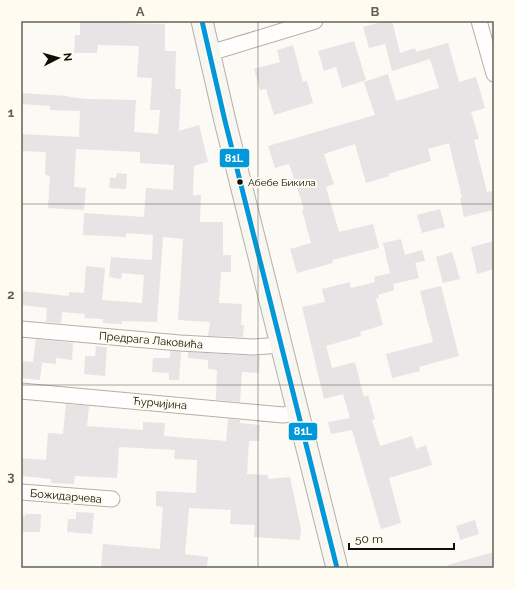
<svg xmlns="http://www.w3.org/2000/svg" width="515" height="589" viewBox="0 0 515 589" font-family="Raleway,sans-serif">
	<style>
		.building { fill: #e8e3e4 }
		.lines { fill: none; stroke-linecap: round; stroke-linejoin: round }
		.street-casing { stroke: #b3b0a8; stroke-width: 17 }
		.secondary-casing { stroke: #b3b0a8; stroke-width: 23 }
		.street { stroke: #fffefd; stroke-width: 15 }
		.secondary { stroke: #f8f6f1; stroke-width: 21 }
		.bus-1-casing { stroke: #fffbf0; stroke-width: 8 }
		.bus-1 { stroke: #0098da; stroke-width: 5 }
		.grid { fill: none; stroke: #636159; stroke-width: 1; stroke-opacity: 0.55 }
		.bus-dot { fill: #110e05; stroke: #fffbf0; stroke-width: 1.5 }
		.labels { text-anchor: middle; stroke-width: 4; stroke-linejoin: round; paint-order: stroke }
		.bus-label { font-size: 10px; fill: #110e05; stroke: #fffbf0; text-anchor: start }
		.street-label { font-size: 11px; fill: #110e05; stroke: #fffbf0 }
		.line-badge { stroke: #fffbf0; stroke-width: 1.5 }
		.badge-label { font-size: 11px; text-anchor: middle; font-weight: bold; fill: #fff }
		.neatline { fill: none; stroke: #636159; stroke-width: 1.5 }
		.grid-label { font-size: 13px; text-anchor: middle; font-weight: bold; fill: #636159 }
	</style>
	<rect width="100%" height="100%" fill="#fcfaf4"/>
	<g class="building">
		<path d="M80,21H121V23L165,24V51H176L175,89H181L179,131L199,125L208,162L194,166L193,195H201L200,222H223V255H231V272H221L219,303L242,304L241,325H244L243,337L208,336L210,322L178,320L183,239L163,237L157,322L122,321V324L103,323V319L84,318L85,314L62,312L61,323L46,322L47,308L21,305V291L69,296V292L84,293L86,266L105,268L102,300L142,303L144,275L122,273L121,279L109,277L111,257L152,260L153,235L126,233V237L83,235L84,213L144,217L146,188L173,190L174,165L140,163V152L76,149L74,187L86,188L84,210L48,208L50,176L45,175L46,152L21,151V134L79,137L80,111L50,110V106L21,104V93L68,96V97L89,99L136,100L134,132L158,134L160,110H150L152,78L137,77L139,46L98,45L97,53H74L75,35H80Z"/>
		<path d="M385,21H392L400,53L415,48L416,52L448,43L459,82L476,77L485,108L471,112L479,139L474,140L487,192L492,191L494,201V210L464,217L460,198H462L449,143L428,149L431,161L388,174L389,176L366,183L355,144L324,154L334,184L326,187L339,232L373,224L379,248L332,260L333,263L297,273L290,249L311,243L302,210L304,209L289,164L275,168L268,146L375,115L364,82L388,74L396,101L439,88L430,59L392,71L385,44L369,48L363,27Z"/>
		<path d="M354,41L366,80L342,88L336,67L324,71L318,51Z"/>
		<path d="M293,45L303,82L307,81L313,103L274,115L266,89L260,90L254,69L280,62L277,50Z"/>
		<path d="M117,173L127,174L126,189L109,188L110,177L116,178Z"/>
		<path d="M440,209L445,227L422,233L417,215Z"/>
		<path d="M401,239L405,255L422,250L425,261L415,263L419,278L393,284L394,290L378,295L379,298L376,299L383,325L360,332L361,336L326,346L332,368L355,362L364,397L368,395L375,419L372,420L380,446L412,436L416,449L426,445L432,465L389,478L401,523L381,529L352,430L331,434L328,422L350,418L343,394L324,399L302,307L325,302L322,289L350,282L351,288L375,282L374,277L390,273L383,243Z"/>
		<path d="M494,241V269L477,274L471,247Z"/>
		<path d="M452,252L460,279L443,283L436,257Z"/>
		<path d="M441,286L459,356L419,367L420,371L392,378L386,354L433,342L420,291Z"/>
		<path d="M36,339L73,343L72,360L56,358V364L35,362L42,363L40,380L21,378V361L33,362Z"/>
		<path d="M96,346L107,347L105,376L84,374L85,356H95Z"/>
		<path d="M170,351L181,352L179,380H169V373L152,372L153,358H170Z"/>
		<path d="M188,352L260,356L259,373L242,372L240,402L216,400L217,370L208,369V360L188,358Z"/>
		<path d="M66,404L89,406L87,426L143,430V422L165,423L164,436L226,441L228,419L240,420V423L260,425L259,441H249L247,474L268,475V479L290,477L301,529L300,540L254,537L255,525L230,524L231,510L189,508L185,554L208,557L207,568H101L103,544L160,549L163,507L156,506V491L196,493L197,460L174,459L175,450L119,447L117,478L75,476L74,484L51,483V479L21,476V458L46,460L48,433L63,434Z"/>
		<path d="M76,512L94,513L92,534L67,532L68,519H76Z"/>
		<path d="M25,514H41L40,532H21V516H25Z"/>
		<path d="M475,520L479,534L460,540L456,526Z"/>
		<path d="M494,552V568H449L448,565Z"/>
	</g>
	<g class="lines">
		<defs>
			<g id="street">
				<path d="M479,21L494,74"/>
				<path d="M210,53L315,21"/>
				<path d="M21,329L180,343L253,347L281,345"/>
				<path d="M21,391L283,415L298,413"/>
				<path d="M21,492L112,499"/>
			</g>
			<path id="secondary" d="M202,21L225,121L337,568"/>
		</defs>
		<use href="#street" class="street-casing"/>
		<use href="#secondary" class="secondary-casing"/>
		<use href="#street" class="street"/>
		<use href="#secondary" class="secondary"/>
		<defs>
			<path id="bus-1" d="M202,21L225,121L337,568"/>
		</defs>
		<use href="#bus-1" class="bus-1-casing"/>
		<use href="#bus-1" class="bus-1"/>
	</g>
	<path class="grid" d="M258,21V568M21,204H494M21,385H494"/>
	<circle class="bus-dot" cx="240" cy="182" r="3.5"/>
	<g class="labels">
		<g class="bus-label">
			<text x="248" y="186">Абебе Бикила</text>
		</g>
		<g class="street-label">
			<text transform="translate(151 340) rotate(5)" y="4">Предрага Лаковића</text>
			<text transform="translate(160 403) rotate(5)" y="4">Ћурчијина</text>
			<text transform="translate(66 496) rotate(5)" y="4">Божидарчева</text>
		</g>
	</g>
	<g class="line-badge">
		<rect x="219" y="148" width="31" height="20" rx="4" fill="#0098da"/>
		<rect x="288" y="422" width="30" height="19" rx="4" fill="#0098da"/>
	</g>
	<g class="badge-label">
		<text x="234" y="162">81L</text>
		<text x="303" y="435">81L</text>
	</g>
	<rect width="515" height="589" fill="none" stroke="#fffbf0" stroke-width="44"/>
	<g transform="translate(58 58) rotate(84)" stroke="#fffbf0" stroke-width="3" paint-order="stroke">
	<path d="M0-3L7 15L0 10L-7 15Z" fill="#110e05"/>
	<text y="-6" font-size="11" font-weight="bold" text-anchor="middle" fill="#110e05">N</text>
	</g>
	<path d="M349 543v6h105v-6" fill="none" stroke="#110e05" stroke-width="2"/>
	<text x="355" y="543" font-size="12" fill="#110e05" stroke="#fffbf0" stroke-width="3" paint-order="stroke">50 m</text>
	<rect x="22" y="22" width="471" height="545" class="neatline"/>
	<g class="grid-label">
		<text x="140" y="16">A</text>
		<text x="375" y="16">B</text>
		<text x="11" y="117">1</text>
		<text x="11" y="299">2</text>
		<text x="11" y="481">3</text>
	</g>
</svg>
